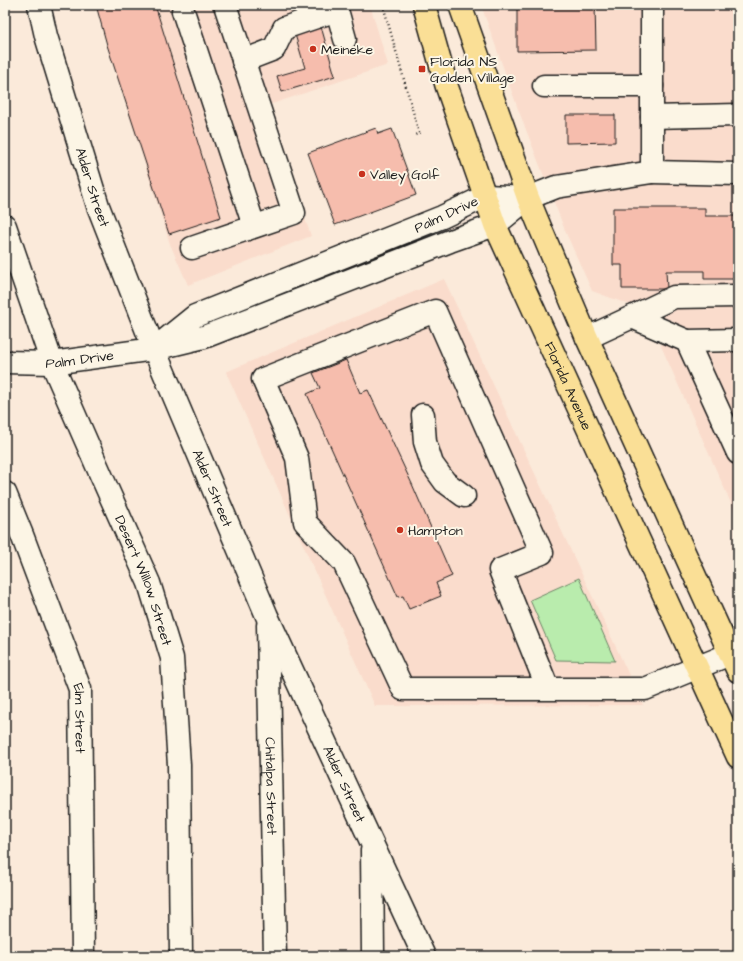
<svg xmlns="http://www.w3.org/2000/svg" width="743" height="961" viewBox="0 0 743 961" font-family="'Architects Daughter',sans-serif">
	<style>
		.built { fill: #fadccc }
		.green { fill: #b9ecad; stroke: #6a8464 }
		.building { fill: #f6bdad; stroke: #1c1c1c }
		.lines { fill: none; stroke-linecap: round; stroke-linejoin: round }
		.minor-casing { stroke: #1c1c1c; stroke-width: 25 }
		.highway-casing { stroke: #1c1c1c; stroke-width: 25 }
		.path { stroke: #1c1c1c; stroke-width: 2.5; stroke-dasharray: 1 3; stroke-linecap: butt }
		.minor { stroke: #fcf5e5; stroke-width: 22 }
		.highway { stroke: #fadf96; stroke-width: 22 }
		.poi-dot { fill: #c8321e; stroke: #fcf5e5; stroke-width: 1.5 }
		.labels { text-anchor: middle; stroke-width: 4; stroke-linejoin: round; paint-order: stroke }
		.poi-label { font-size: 14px; fill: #1c1c1c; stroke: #fcf5e5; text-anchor: start }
		.street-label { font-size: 14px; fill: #1c1c1c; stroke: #fcf5e5 }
	</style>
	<rect width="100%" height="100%" fill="#fbeada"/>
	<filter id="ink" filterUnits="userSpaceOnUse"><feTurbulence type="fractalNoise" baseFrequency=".025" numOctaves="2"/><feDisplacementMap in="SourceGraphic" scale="8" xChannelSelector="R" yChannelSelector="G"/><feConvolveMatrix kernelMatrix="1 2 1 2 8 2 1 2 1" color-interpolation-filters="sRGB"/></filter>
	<g filter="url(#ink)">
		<g class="built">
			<path d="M96,5H370L388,65L266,106L311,236L188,285L170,244L103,33Z"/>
			<path d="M481,5H738V519L661,346L674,321L592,291L566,233L518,109Z"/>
			<path d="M444,279L643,705L375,706L226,372Z"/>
		</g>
		<path class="green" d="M579,578L615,661L556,660L530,600Z"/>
		<g class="building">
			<path d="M96,5H155L221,217L169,234L107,45Z"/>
			<path d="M517,5H595L596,50L517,51Z"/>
			<path d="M320,23L335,76L282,92L277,76L305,68L294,31Z"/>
			<path d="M566,115H615V142L566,143Z"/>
			<path d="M376,128L378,134L392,129L416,195L335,225L308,153Z"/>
			<path d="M613,208H705V216H738V279H704V271H666L667,289H622V265H613Z"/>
			<path d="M346,360L360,393L368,390L412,484L452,576L436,583L441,596L409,609L403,596L398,597L307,394L320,388L313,373Z"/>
		</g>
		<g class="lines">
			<defs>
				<g id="minor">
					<path id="s1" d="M39,5L46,36L98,206L154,349L267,616L424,956"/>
					<path d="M337,10L345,39"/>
					<path d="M183,11L254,226"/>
					<path d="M243,61L274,49L284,28L337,10L335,5"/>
					<path d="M544,86H652"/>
					<path d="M652,117L738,115"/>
					<path d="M652,172L738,174"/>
					<path d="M486,196L528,198L495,225L450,241L204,337L154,349L195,316L442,217Z"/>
					<path d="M528,198L556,187L652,172V5"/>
					<path id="s2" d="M5,226L52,363L101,475L149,583L172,658L179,765L181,956"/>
					<path d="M192,248L294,213L225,5"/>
					<path d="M632,317L674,297L738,296"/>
					<path d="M587,338L632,317L687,341L738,453"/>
					<path d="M687,341L738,340"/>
					<path id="s3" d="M5,362L52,363L154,349"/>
					<path d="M423,415L425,442L432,464L445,482L464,496"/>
					<path id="s4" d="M5,493L22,535L80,689L83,956"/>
					<path id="s5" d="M268,625L275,956"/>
					<path d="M548,689L500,570L542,553L435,311L263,379L297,458L305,522L344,563L403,689H645L730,654L738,649"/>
					<path d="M372,851L373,956"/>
				</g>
				<g id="highway">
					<path id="s6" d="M424,5L447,87L495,225L738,757"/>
					<path d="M460,5L517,166L528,198L540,227L587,338L738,671"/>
				</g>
			</defs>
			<use href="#minor" class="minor-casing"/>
			<use href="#highway" class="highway-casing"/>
			<path class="path" d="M383,5L419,133L415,135"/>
			<use href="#minor" class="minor"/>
			<use href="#highway" class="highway"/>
		</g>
	</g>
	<g class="poi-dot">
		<circle cx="313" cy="49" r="4"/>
		<rect x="418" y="65" width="8" height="8" rx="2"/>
		<circle cx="362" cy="174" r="4"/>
		<circle cx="400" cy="530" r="4"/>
	</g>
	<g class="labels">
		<g class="poi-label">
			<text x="321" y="54">Meineke</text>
			<text x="430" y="66">Florida NS<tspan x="430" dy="16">Golden Village</tspan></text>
			<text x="370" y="179">Valley Golf</text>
			<text x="408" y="535">Hampton</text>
		</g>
		<g class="street-label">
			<text dy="5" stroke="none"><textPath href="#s1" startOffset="190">Alder Street</textPath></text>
			<text transform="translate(446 214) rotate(-25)" y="5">Palm Drive</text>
			<text dy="5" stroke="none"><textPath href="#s3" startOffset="75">Palm Drive</textPath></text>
			<text dy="5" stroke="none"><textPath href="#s6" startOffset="408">Florida Avenue</textPath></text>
			<text dy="5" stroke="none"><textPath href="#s1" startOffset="514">Alder Street</textPath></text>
			<text dy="5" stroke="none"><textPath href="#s2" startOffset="381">Desert Willow Street</textPath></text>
			<text dy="5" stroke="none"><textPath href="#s4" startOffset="239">Elm Street</textPath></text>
			<text dy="5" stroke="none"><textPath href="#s1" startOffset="838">Alder Street</textPath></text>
			<text dy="5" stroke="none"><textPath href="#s5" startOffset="161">Chitalpa Street</textPath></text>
		</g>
	</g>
	<rect width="743" height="961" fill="none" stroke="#fcf5e5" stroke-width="20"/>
	<rect x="10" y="10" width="723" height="941" fill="none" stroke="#1c1c1c" stroke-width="1.5" filter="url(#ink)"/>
</svg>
